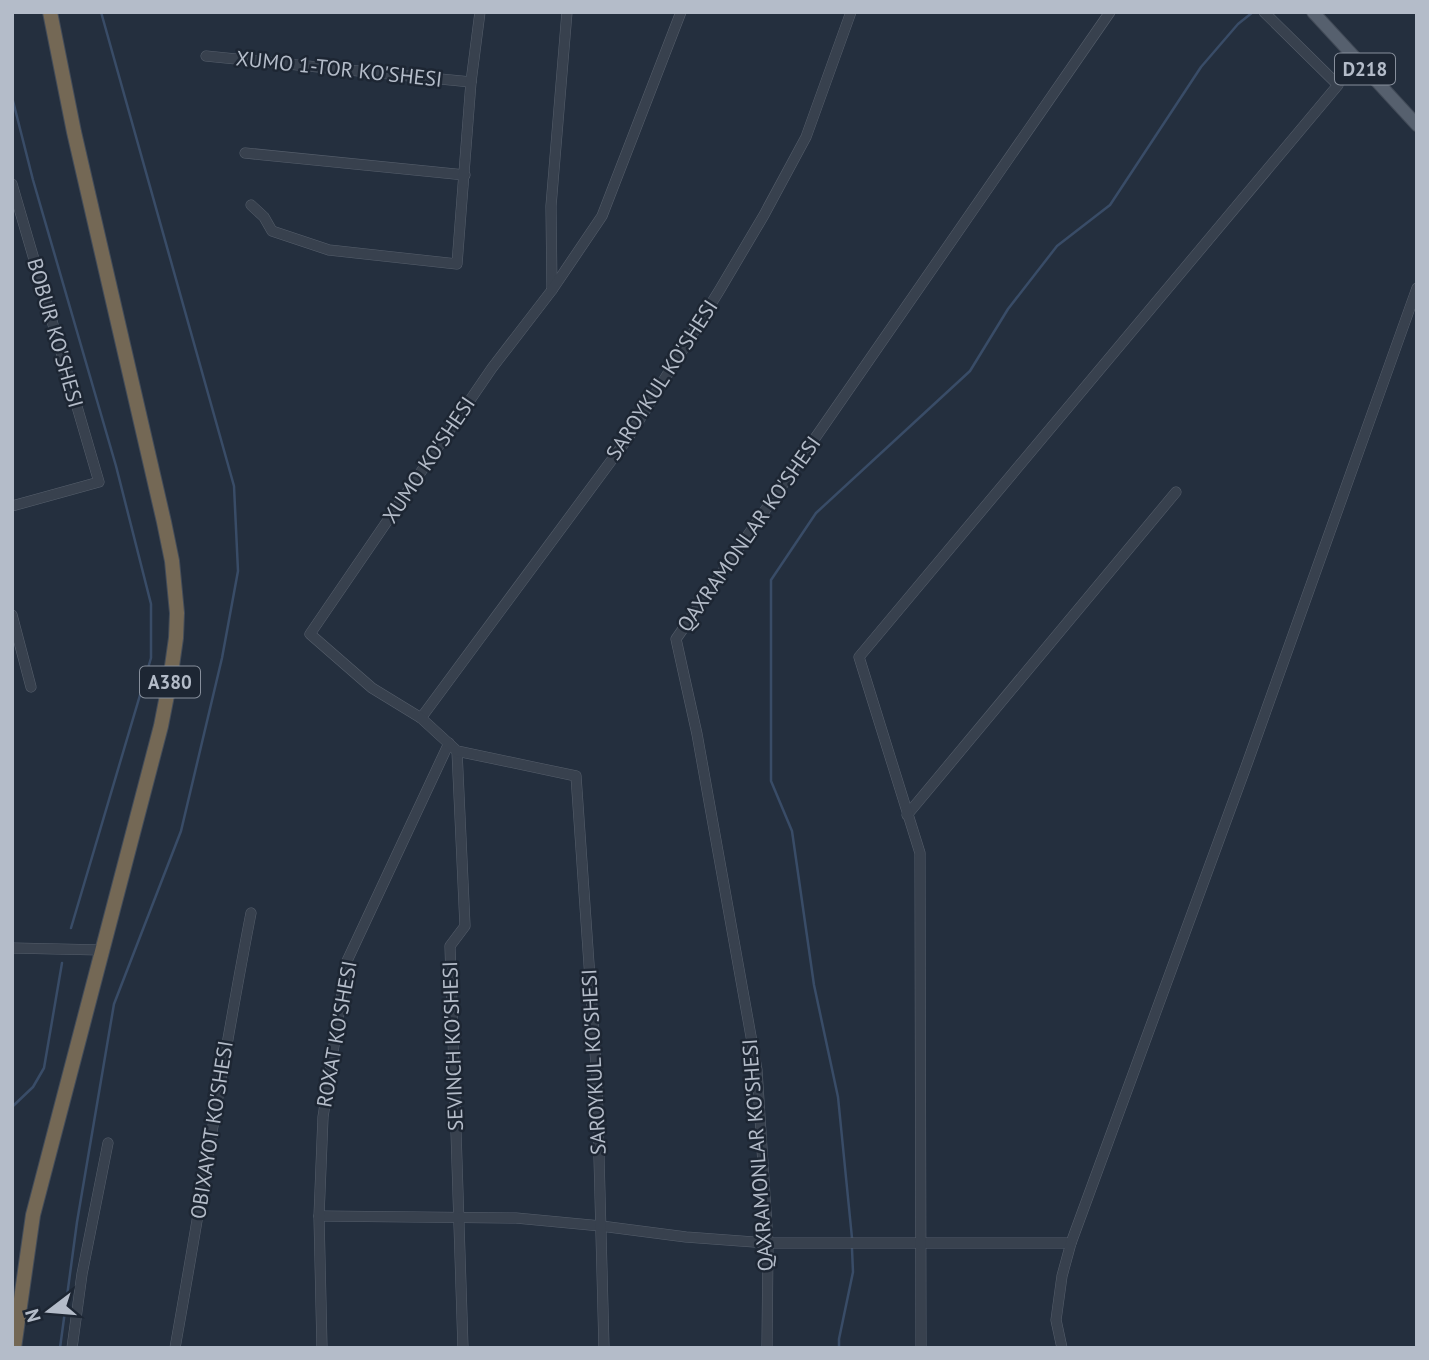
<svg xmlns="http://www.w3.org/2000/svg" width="1429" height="1360" viewBox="0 0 1429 1360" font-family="'PT Sans',sans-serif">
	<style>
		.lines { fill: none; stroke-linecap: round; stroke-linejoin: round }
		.stream { stroke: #394c67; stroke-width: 2.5 }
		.minor-casing { stroke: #565f6c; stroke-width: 11 }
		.major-casing { stroke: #414a57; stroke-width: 14 }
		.highway-casing { stroke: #434c59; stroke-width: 16 }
		.minor { stroke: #38414e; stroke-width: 10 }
		.major { stroke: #56606e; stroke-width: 12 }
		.highway { stroke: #746855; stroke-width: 14 }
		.labels { text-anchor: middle; stroke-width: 5; stroke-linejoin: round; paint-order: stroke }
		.shield { fill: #1d2633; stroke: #878f9c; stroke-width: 2 }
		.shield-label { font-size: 19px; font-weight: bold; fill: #b4bcc9 }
		.street-label { font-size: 21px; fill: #b4bcc9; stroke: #1d2633 }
	</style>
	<rect width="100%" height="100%" fill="#242f3e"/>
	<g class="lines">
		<g class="stream">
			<path d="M12,97L33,180L116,466L151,604V658L71,928"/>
			<path d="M12,1107L33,1087L44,1068L62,963"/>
			<path d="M852,1238L838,1097L814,985L792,831L771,781V580L816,513L970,371L1008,309L1057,246L1110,205L1201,67L1238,24L1253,12"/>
			<path d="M60,1348L77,1222L114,1004L181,831L222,658L238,571L234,486L101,12"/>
			<path d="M839,1348V1339L853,1272L852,1249"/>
		</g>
		<defs>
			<g id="minor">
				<path d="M206,56L471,82"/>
				<path d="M245,153L465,175"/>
				<path d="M12,184L99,482L12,506"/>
				<path d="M251,205L264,217L272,231L329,250L457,264L471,82L480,12"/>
				<path d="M552,290L551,206L567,12"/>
				<path d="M12,615L31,687"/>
				<path d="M421,718L628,438L719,291L764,215L806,137L851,12"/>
				<path d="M457,751L465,926L450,946L463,1348"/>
				<path d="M907,815L1176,492"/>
				<path d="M12,948L102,950"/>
				<path d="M319,1216L516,1218L601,1226L686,1237L768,1243H1071"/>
				<path d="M72,1348L82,1274L108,1143"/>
				<path d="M175,1348C201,1203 223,1057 251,913"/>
				<path d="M322,1348L319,1216L323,1117L347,961L449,743"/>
				<path d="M604,1348L597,1080L576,776L457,751L421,718L372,688L310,634L492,368L552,290L602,216L681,12"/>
				<path d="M767,1348L768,1243L757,1070L697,734L676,639L1110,12"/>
				<path d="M921,1348L920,853L859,657L1338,85L1264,12"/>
				<path d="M1062,1348L1056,1320L1062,1276L1071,1243L1248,761L1417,288"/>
			</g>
			<path id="major" d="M1313,12L1417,125"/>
			<path id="highway" d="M14,1348L33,1215L161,726L170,680L176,638L177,613L172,561L164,522L74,132L50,12"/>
		</defs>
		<use href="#minor" class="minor-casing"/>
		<use href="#major" class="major-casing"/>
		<use href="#highway" class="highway-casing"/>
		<use href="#minor" class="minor"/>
		<use href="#major" class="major"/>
		<use href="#highway" class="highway"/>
	</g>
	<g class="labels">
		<g class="shield">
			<rect x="1335" y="53.5" width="60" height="31" rx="5"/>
			<rect x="140" y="666.5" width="60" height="31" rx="5"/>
		</g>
		<g class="shield-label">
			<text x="1365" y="76">D218</text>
			<text x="170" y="689">A380</text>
		</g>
		<g class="street-label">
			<text transform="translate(339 69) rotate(6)" y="7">XUMO 1-TOR KO'SHESI</text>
			<text transform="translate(55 333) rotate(74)" y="7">BOBUR KO'SHESI</text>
			<text transform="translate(662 380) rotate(-57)" y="7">SAROYKUL KO'SHESI</text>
			<text transform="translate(429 460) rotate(-56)" y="7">XUMO KO'SHESI</text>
			<text transform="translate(749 534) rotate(-55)" y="7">QAXRAMONLAR KO'SHESI</text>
			<text transform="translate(337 1034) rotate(-80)" y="7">ROXAT KO'SHESI</text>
			<text transform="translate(453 1046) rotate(-92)" y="7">SEVINCH KO'SHESI</text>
			<text transform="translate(594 1062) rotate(-93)" y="7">SAROYKUL KO'SHESI</text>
			<text transform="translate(212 1130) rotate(-81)" y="7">OBIXAYOT KO'SHESI</text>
			<text transform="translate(758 1155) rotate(-94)" y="7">QAXRAMONLAR KO'SHESI</text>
		</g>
	</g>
	<rect width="1429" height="1360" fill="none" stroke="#b4bcc9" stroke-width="28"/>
	<g transform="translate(49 1311) rotate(254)" stroke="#1d2633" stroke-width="5" paint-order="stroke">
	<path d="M0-5L12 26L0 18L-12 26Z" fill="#b4bcc9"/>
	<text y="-10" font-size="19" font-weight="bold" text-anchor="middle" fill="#b4bcc9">N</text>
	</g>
</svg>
